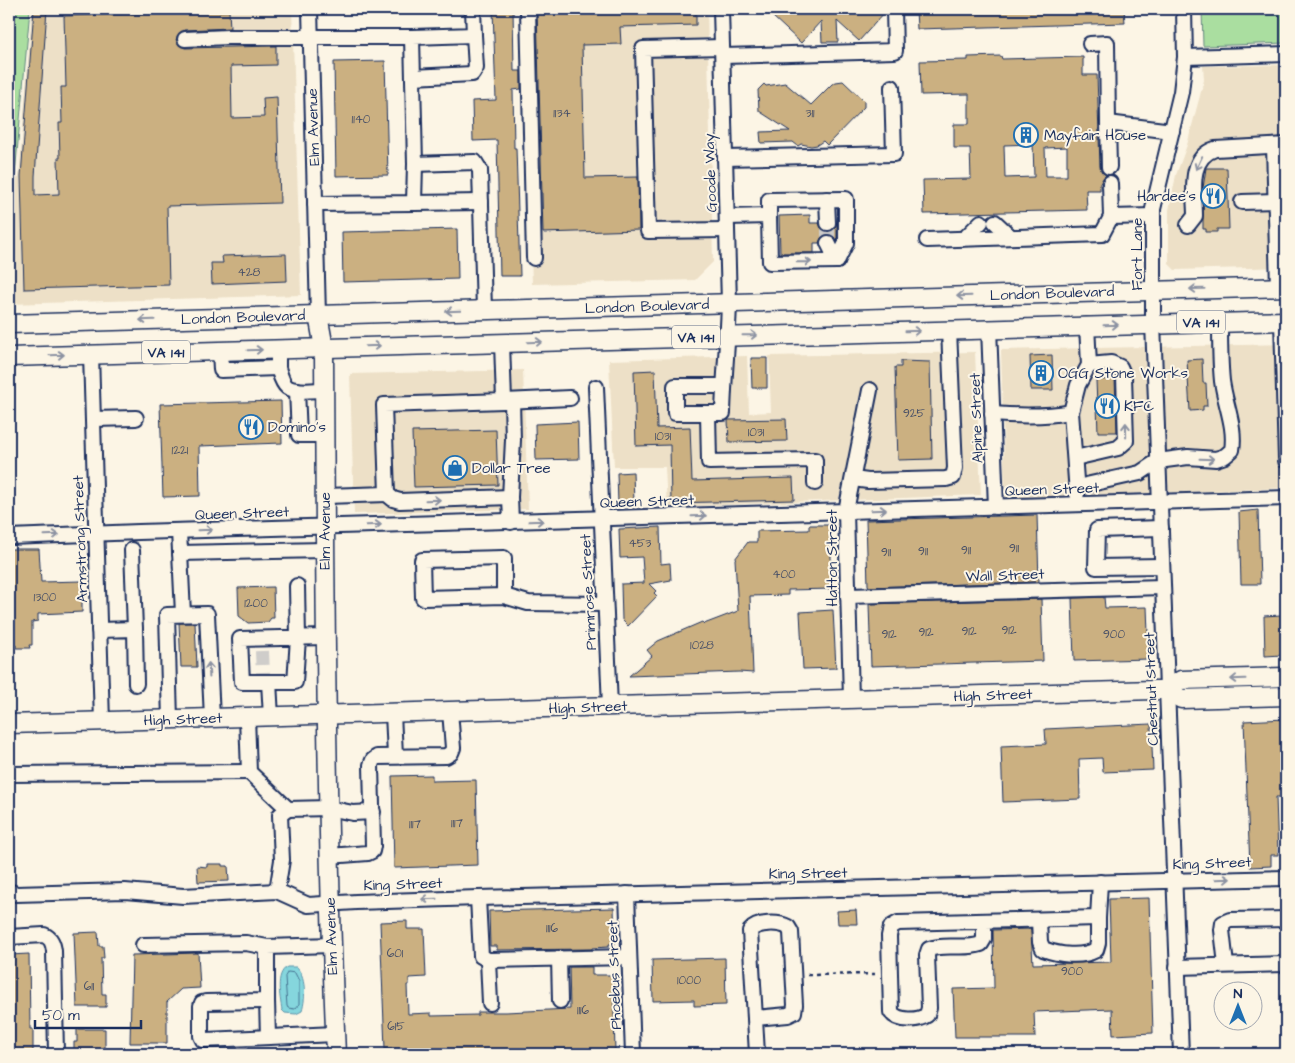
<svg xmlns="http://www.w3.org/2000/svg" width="1295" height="1063" viewBox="0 0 1295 1063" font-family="'Architects Daughter',sans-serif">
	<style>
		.built { fill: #ede0c7 }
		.green { fill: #aadea0; stroke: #62867f }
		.water { fill: #85d6dd; stroke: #5b93aa }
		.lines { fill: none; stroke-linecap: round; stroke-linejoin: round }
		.shore { stroke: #457291; stroke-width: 1 }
		.building { fill: #cbb081; stroke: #1b2f5e; fill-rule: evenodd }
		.minor-tunnel { stroke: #cfcdca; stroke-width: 14; stroke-dasharray: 14 7; stroke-linecap: butt }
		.minor-casing { stroke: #1b2f5e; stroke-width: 18 }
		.major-casing { stroke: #1b2f5e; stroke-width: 21 }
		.path { stroke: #1b2f5e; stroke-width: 2.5; stroke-dasharray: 4 4; stroke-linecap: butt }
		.minor { stroke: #fcf5e5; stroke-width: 14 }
		.major { stroke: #fcf5e5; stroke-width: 18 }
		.oneway { stroke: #8c92a2 }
		.labels { text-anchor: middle; stroke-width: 4; stroke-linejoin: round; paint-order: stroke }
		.number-label { font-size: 12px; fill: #474f67 }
		.shield { fill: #fcf5e5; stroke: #5e6a86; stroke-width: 1 }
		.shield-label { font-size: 14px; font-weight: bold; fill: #1b2f5e }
		.street-label { font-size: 15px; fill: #1b2f5e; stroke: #fcf5e5 }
		.poi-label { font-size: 15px; fill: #1b2f5e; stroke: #fcf5e5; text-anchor: start }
	</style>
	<rect width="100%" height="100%" fill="#fcf5e5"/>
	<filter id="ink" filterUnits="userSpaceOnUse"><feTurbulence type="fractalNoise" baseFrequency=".02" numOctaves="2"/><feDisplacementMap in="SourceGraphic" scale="10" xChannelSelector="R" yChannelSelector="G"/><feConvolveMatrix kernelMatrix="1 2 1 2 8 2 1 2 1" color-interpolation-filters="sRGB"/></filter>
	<g filter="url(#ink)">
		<g class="built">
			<path d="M32,9H292L301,295L9,304V179L19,178Z"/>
			<path d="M524,9H707L713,262L695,280L532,284Z"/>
			<path d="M1286,65V267L1175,270L1169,264V210L1176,175L1187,145L1204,80L1203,66Z"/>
			<path d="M1286,344V488L1005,499L1001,350Z"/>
			<path d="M975,352L981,495L667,507L665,467H614L609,360L747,356L749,413L771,412L769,356Z"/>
			<path d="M523,370L528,509L354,514L350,374Z"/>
		</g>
		<g class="green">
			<path d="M9,9H30L15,175L9,176Z"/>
			<path d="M1202,9H1286V43L1203,46Z"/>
		</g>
		<path class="water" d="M287,967H296C306,976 306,998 302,1011L296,1014L285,1013L282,1010C280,997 275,974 287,967Z"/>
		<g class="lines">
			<path class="shore" d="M288,972L295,973L299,981V1004L295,1009L288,1008L287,1006L285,977Z"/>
		</g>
		<g class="building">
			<path d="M34,9H47L35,176V195L59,194L58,158H60L59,123H62L61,87H66L64,16L229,11L230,28L184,30L178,35L176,40L181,46L185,48L276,46V65L231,66L232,118L264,117L263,98L277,97L280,203L167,206L169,285L24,289L21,176Z"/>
			<path d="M493,9H513L514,71H521V89L513,90L514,148H516L520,276H500L497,140L473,141L472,101L496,100Z"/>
			<path d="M537,9H696V25L620,27L621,44L582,45L585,178L638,177L639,230L543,233Z"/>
			<path d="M779,9H885V12L859,41L837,21L838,42H822L821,21L801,43L772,16Z"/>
			<path d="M916,9H1124L1125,23L917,29Z"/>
			<path d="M1001,56L1002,59L1083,57V75H1097L1100,167L1102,172L1106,175L1100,183V190H1086L1087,210L924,214L923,180L971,179L970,148H954V124H969V94L921,95L920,61L968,60V57ZM1033,144L1034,177L1005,178L1004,145ZM1067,147V176H1046L1045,148Z"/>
			<path d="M385,61L388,175L336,176L334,62Z"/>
			<path d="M843,81L864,101V107L827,145L823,141L817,145L811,146L801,144L798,146L793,142L761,143L760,132L790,131L759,111L758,90L764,84L766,86L785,83L811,105L832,84L836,82Z"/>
			<path d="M1206,168H1227L1229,229H1217V232H1206V229H1203V188Z"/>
			<path d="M810,215V223H819L821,228L824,231L833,230L837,223V241L832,235H825L821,238L819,243H814V253H780L779,216Z"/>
			<path d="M457,229L458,279L343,282L342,232Z"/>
			<path d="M286,254L287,281L212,284L211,263H223L222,256Z"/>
			<path d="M1052,355L1053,390H1031L1030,356Z"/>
			<path d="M751,358H767V388H752Z"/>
			<path d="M1202,359L1203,383H1206L1207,406H1203V410L1190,411L1187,360Z"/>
			<path d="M901,361L930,362L932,459L898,460L895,367H901Z"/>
			<path d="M655,370L657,428L690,427L692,481L793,478L794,500L671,503L670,445L636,446L634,371Z"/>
			<path d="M1115,379L1117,432H1098L1096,380Z"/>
			<path d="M281,401L282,443L199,446L200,496L163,497L160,404Z"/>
			<path d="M786,419L787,441L729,442L728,420Z"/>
			<path d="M578,422L579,459L536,460L535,424Z"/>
			<path d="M496,430L498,485L414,487L412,432Z"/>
			<path d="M633,472L634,503L618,504L617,473Z"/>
			<path d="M1258,510L1260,584H1241L1239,512Z"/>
			<path d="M1037,515L1039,582L869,587L868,585L866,520Z"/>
			<path d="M809,525H830L832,589L788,590V595L750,596L753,673L739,672L629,676L652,656L647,650L658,641L702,622L704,624L738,611L735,559L748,542H757V531L809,530Z"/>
			<path d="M660,527L661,564L670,563L671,580L649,584L656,591L654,593L657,596L628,626L622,620L621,584L644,583L642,557L620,558L619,529Z"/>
			<path d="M9,549H39L41,582L82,581V612L38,614V621L32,622V645H29L30,648H16V645L9,647Z"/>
			<path d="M273,587L274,618H271L268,622L248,623L239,616L238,588Z"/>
			<path d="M1104,597L1105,608L1147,607L1149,659L1074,661L1072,598Z"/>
			<path d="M1041,599L1043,661L871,666L869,604Z"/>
			<path d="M833,610L836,668L803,669L800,612Z"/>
			<path d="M1281,615L1282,655L1265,656L1264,616Z"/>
			<path d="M179,623H195L197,667H181Z"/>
			<path d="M1286,719V797H1276L1278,855H1271V866L1250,867L1244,721Z"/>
			<path d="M1151,724L1153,770L1103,772L1102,758L1079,759L1080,799L1003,802L1001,746L1046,744L1045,729Z"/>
			<path d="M432,775V781L476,780L478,865L394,868L392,776Z"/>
			<path d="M207,864H222V866H228L229,881L198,882L197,866L207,867Z"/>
			<path d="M1149,898L1153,1033L1113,1035L1112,1009L1034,1012L1035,1037H955L953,989L994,988L993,930L1031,929L1033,964L1111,962L1109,899Z"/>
			<path d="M614,908L615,944H609V947L592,948V949L497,950V946H490L489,911Z"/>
			<path d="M856,910L857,924H838L837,911Z"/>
			<path d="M407,921V929H424L426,977L409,978V985H407L408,1014L431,1013V1016L478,1015V1012H506L570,1009L569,967H592V975H613L615,1052H586V1049L421,1053L420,1048L385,1049L380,922Z"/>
			<path d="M98,932L99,946H103L104,958H101L102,994H106V1007H77L74,933Z"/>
			<path d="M198,953L200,988L181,989L167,1002V1043H130L132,955Z"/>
			<path d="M29,954L30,1029H33V1054H9V955Z"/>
			<path d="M725,958L726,1005L694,1006V1000L653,1001L652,960Z"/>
			<path d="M77,1029H105V1054L74,1053V1042H77Z"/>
		</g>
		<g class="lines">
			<g class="minor-tunnel">
				<path d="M828,223V243"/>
				<path d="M262,651L263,675"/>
			</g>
			<defs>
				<g id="minor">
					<path d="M310,9L318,315"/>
					<path d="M473,9L474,35L412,37L415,164L475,162L480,170L484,310"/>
					<path d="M528,9L534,258"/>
					<path d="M721,9L729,303C728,340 724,376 723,413H675V386H724"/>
					<path d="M185,39L228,37H412"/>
					<path d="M1090,44L1107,43L1108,123"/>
					<path d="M722,47L643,49L648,231L727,230"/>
					<path d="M723,56L895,51L894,9"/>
					<path d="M1185,57L1286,54"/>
					<path d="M413,77L472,74L476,68L474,35"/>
					<path d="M1274,146L1278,287"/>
					<path d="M725,158L894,154L892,87"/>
					<path d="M1109,167L1108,123L1172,131"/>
					<path d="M1110,183L1111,217L1153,216"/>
					<path d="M827,199L828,223"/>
					<path d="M1242,202L1276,201"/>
					<path d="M414,203L481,202"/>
					<path d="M315,204L414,203L415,164"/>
					<path d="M769,216V200L846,199V243L837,261"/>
					<path d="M727,217L769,216L770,262L837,261"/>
					<path d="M995,222L1011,237"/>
					<path d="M1188,225L1195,216C1195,194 1187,158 1215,149L1286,145"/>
					<path d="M965,238L981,222"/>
					<path d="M927,240L1102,234L1111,217"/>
					<path d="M828,243L837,261"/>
					<path d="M1282,321L1286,461"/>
					<path d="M989,328L996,507"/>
					<path d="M220,351L221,370L278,368V349"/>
					<path d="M91,354L102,722"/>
					<path d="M278,368C280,374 282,383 287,387C296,393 314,390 324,390"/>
					<path d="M596,387L610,706"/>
					<path d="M297,390L299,435H325"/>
					<path d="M505,401L570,398"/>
					<path d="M1071,412L1077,494"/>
					<path d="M708,413L709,462L815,460V483"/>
					<path d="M992,414C1018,416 1045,417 1071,412L1078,385L1089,365L1087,325"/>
					<path d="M93,419L136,418"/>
					<path d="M1075,458L1118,448L1126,441L1124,376L1120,367L1111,363L1089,365"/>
					<path d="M853,479L868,481L946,479L953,477L955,468L949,330"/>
					<path d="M1077,487L1140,473L1158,461L1188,457L1216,459L1225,456L1232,450C1236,427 1225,404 1222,381C1220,361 1220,341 1220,322"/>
					<path d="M387,494L393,499L400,501L510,497"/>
					<path d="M325,496L387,494L384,405L504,401L502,343"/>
					<path d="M511,522L510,497L513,440L512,401"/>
					<path d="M1161,528L1097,530L1096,567L1162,566"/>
					<path d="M179,531L183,614"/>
					<path d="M9,537L139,532L1286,498"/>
					<path d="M132,550L135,629"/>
					<path d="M180,553L325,550"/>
					<path d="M297,586L298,638L295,682H242L240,639L326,637"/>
					<path d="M504,596V558L422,560L423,598L504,596L528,603L605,604"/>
					<path d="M848,596L1163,587"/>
					<path d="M99,630L135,629L136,684"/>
					<path d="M269,682L271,717"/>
					<path d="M851,699L846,511L870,390"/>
					<path d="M393,713L395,756"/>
					<path d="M247,717L249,772L288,809L328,808L353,813L373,812"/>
					<path d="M170,720L167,615L207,614L212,718"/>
					<path d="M9,774L249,772"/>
					<path d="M329,856L368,853L372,851L373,846L371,765L373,760L377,757L446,756L451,753L453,748L450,711"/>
					<path d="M9,891L16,894L125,891L183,896L277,891L308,905L356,902L478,898L1286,878"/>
					<path d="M277,891L282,860L280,815L288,809"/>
					<path d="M627,894L633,1054"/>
					<path d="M478,898L481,956L488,960L629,957"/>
					<path d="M1039,920L1040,942L1043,949C1059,955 1081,958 1096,950L1098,943V918"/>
					<path d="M984,921V939L981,944C964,950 946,943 929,949L927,955L929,1008L927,1015C918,1021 898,1022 891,1012L889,936L891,927L898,923L1098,918L1100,882"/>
					<path d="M9,937L44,935C51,938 53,943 54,951L56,1054"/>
					<path d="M143,945L246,943L267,947"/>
					<path d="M332,945L267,947V1001L206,1002L202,1003L201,1006V1036L203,1040H206L335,1034"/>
					<path d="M559,958L560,1001"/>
					<path d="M488,960L490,1003"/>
					<path d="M1226,965L1222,930L1223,923L1230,920L1286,919"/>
					<path d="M1177,967L1286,964"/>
					<path d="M267,1001L268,1037"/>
					<path d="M755,1018L788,1015L794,1012L795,1005L791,932L788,927C778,922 757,922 750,931L757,1054"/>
					<path d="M1181,1054L1153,323V209L1181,92L1185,57L1184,9"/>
				</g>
				<g id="major">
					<path d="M318,315L324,348C325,583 326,819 336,1054"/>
					<path d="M9,324L1286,287"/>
					<path d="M9,357L1286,321"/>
					<path d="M1167,690L1181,680L1286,677"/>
					<path d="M9,724L1154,690H1167L1181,699L1286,696"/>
				</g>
			</defs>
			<use href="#minor" class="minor-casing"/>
			<use href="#major" class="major-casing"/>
			<path class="path" d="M807,975L877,974"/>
			<use href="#minor" class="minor"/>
			<use href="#major" class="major"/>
		</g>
		<defs><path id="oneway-shaft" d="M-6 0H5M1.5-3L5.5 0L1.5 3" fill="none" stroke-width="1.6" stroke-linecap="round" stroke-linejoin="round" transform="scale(1.25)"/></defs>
		<g class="oneway">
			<use href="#oneway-shaft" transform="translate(1199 163) rotate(115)"/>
			<use href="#oneway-shaft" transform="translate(804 262) rotate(-1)"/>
			<use href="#oneway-shaft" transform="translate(1197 289) rotate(179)"/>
			<use href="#oneway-shaft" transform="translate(964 296) rotate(178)"/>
			<use href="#oneway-shaft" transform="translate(453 311) rotate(178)"/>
			<use href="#oneway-shaft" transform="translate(147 320) rotate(178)"/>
			<use href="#oneway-shaft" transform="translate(1111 325) rotate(-2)"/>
			<use href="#oneway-shaft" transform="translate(913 331) rotate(-2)"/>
			<use href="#oneway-shaft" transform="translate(750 335) rotate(-1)"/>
			<use href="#oneway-shaft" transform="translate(535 342) rotate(-2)"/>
			<use href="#oneway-shaft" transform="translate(373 346) rotate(-2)"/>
			<use href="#oneway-shaft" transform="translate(255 350) rotate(-2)"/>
			<use href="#oneway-shaft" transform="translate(57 355) rotate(-2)"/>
			<use href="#oneway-shaft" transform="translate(1126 430) rotate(-91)"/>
			<use href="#oneway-shaft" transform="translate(1207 459) rotate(2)"/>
			<use href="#oneway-shaft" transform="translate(433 500) rotate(-2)"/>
			<use href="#oneway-shaft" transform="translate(879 510) rotate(-2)"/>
			<use href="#oneway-shaft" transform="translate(699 516) rotate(-2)"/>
			<use href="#oneway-shaft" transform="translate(536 521) rotate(-2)"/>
			<use href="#oneway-shaft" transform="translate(374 525) rotate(-2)"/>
			<use href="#oneway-shaft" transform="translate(205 530) rotate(-2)"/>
			<use href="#oneway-shaft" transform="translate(52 535) rotate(-2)"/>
			<use href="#oneway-shaft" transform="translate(209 670) rotate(-93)"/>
			<use href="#oneway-shaft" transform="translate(1238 679) rotate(178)"/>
			<use href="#oneway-shaft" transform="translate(1223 879) rotate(-2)"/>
			<use href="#oneway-shaft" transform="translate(429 899) rotate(178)"/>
		</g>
	</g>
	<defs>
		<symbol id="building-ring" viewBox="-11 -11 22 22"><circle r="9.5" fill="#fcf5e5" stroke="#1f6fb2" stroke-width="1.5"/><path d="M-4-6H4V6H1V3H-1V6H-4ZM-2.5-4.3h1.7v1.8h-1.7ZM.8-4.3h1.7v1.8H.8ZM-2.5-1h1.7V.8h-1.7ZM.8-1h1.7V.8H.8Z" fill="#1f6fb2"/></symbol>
		<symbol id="restaurant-ring" viewBox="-11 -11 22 22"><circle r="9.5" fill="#fcf5e5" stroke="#1f6fb2" stroke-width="1.5"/><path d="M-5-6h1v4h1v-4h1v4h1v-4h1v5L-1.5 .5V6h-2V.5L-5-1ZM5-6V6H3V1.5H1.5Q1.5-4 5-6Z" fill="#1f6fb2"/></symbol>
		<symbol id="shop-ring" viewBox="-11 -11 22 22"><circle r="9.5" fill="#fcf5e5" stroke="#1f6fb2" stroke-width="1.5"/><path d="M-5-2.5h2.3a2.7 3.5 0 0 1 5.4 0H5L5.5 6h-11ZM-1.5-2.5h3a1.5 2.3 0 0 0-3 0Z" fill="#1f6fb2"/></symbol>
	</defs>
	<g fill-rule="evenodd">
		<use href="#building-ring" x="1012" y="121" width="28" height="28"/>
		<use href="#restaurant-ring" x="1199" y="182" width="28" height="28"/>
		<use href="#building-ring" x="1027" y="359" width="28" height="28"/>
		<use href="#restaurant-ring" x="1093" y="392" width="28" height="28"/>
		<use href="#restaurant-ring" x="237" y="413" width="28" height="28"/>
		<use href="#shop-ring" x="441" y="454" width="28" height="28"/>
	</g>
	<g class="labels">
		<g class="number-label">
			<text x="562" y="117">1134</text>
			<text x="810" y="117">311</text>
			<text x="361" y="123">1140</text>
			<text x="249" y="276">428</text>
			<text x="914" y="417">925</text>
			<text x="756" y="436">1031</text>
			<text x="663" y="440">1031</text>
			<text x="180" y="454">1221</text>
			<text x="640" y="547">453</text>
			<text x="1014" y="552">911</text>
			<text x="966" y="554">911</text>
			<text x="923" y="555">911</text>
			<text x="886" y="556">911</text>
			<text x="784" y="578">400</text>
			<text x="45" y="601">1300</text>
			<text x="256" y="607">1200</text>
			<text x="1009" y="634">912</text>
			<text x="969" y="635">912</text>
			<text x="926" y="636">912</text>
			<text x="889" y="638">912</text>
			<text x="1114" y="638">900</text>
			<text x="702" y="649">1028</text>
			<text x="457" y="827">1117</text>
			<text x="415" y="828">1117</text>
			<text x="552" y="932">1116</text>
			<text x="395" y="957">601</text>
			<text x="1072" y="975">900</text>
			<text x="689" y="984">1000</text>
			<text x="89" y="990">611</text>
			<text x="583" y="1014">1116</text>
			<text x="396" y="1030">615</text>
		</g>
		<g class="shield">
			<rect x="1177" y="310.5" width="48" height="23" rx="4"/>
			<rect x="672" y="325.5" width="48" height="23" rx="4"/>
			<rect x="142" y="340.5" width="48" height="23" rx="4"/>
		</g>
		<g class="shield-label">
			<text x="1201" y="327">VA 141</text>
			<text x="696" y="342">VA 141</text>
			<text x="166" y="357">VA 141</text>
		</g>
		<g class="street-label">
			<text transform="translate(313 127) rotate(-92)" y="5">Elm Avenue</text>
			<text transform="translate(710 173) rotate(-92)" y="5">Goode Way</text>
			<text transform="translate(1137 254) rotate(-90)" y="5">Fort Lane</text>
			<text transform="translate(1052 293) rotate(-2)" y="5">London Boulevard</text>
			<text transform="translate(647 306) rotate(-2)" y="5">London Boulevard</text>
			<text transform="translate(243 317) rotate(-2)" y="5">London Boulevard</text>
			<text transform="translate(976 418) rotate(-92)" y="5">Alpine Street</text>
			<text transform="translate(1052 489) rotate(-2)" y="5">Queen Street</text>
			<text transform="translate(647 501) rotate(-2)" y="5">Queen Street</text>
			<text transform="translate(242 513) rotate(-2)" y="5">Queen Street</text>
			<text transform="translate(325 531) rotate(-90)" y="5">Elm Avenue</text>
			<text transform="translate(80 539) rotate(-92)" y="5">Armstrong Street</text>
			<text transform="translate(832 558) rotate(-90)" y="5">Hatton Street</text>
			<text transform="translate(1005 575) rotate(-2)" y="5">Wall Street</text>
			<text transform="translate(588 592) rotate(-93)" y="5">Primrose Street</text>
			<text transform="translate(1151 689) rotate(-92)" y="5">Chestnut Street</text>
			<text transform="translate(993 695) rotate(-2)" y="5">High Street</text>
			<text transform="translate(588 707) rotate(-2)" y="5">High Street</text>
			<text transform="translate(183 719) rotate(-2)" y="5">High Street</text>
			<text transform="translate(1212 863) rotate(-2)" y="5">King Street</text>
			<text transform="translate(808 873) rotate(-1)" y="5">King Street</text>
			<text transform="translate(403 884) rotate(-2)" y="5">King Street</text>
			<text transform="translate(331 936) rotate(-92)" y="5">Elm Avenue</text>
			<text transform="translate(614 975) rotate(-92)" y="5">Phoebus Street</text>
		</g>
		<g class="poi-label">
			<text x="1044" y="140">Mayfair House</text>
			<text x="1196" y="201" text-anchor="end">Hardee's</text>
			<text x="1058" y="378">OGG Stone Works</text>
			<text x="1124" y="411">KFC</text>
			<text x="268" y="432">Domino's</text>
			<text x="472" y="473">Dollar Tree</text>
		</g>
	</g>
	<rect width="1295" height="1063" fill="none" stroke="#fcf5e5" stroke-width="30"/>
	<rect x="15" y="15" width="1265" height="1033" fill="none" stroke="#1b2f5e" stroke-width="2" filter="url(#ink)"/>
	<g transform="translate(1238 1006)"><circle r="24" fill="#fcf5e5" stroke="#a2a6af"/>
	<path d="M0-4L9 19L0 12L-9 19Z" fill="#1f6fb2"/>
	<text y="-8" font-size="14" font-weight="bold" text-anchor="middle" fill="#1b2f5e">N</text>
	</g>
	<path d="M35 1020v8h106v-8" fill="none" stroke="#1b2f5e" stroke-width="2.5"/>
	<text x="42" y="1020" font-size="15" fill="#1b2f5e" stroke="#fcf5e5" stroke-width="4" paint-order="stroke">50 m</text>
</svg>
